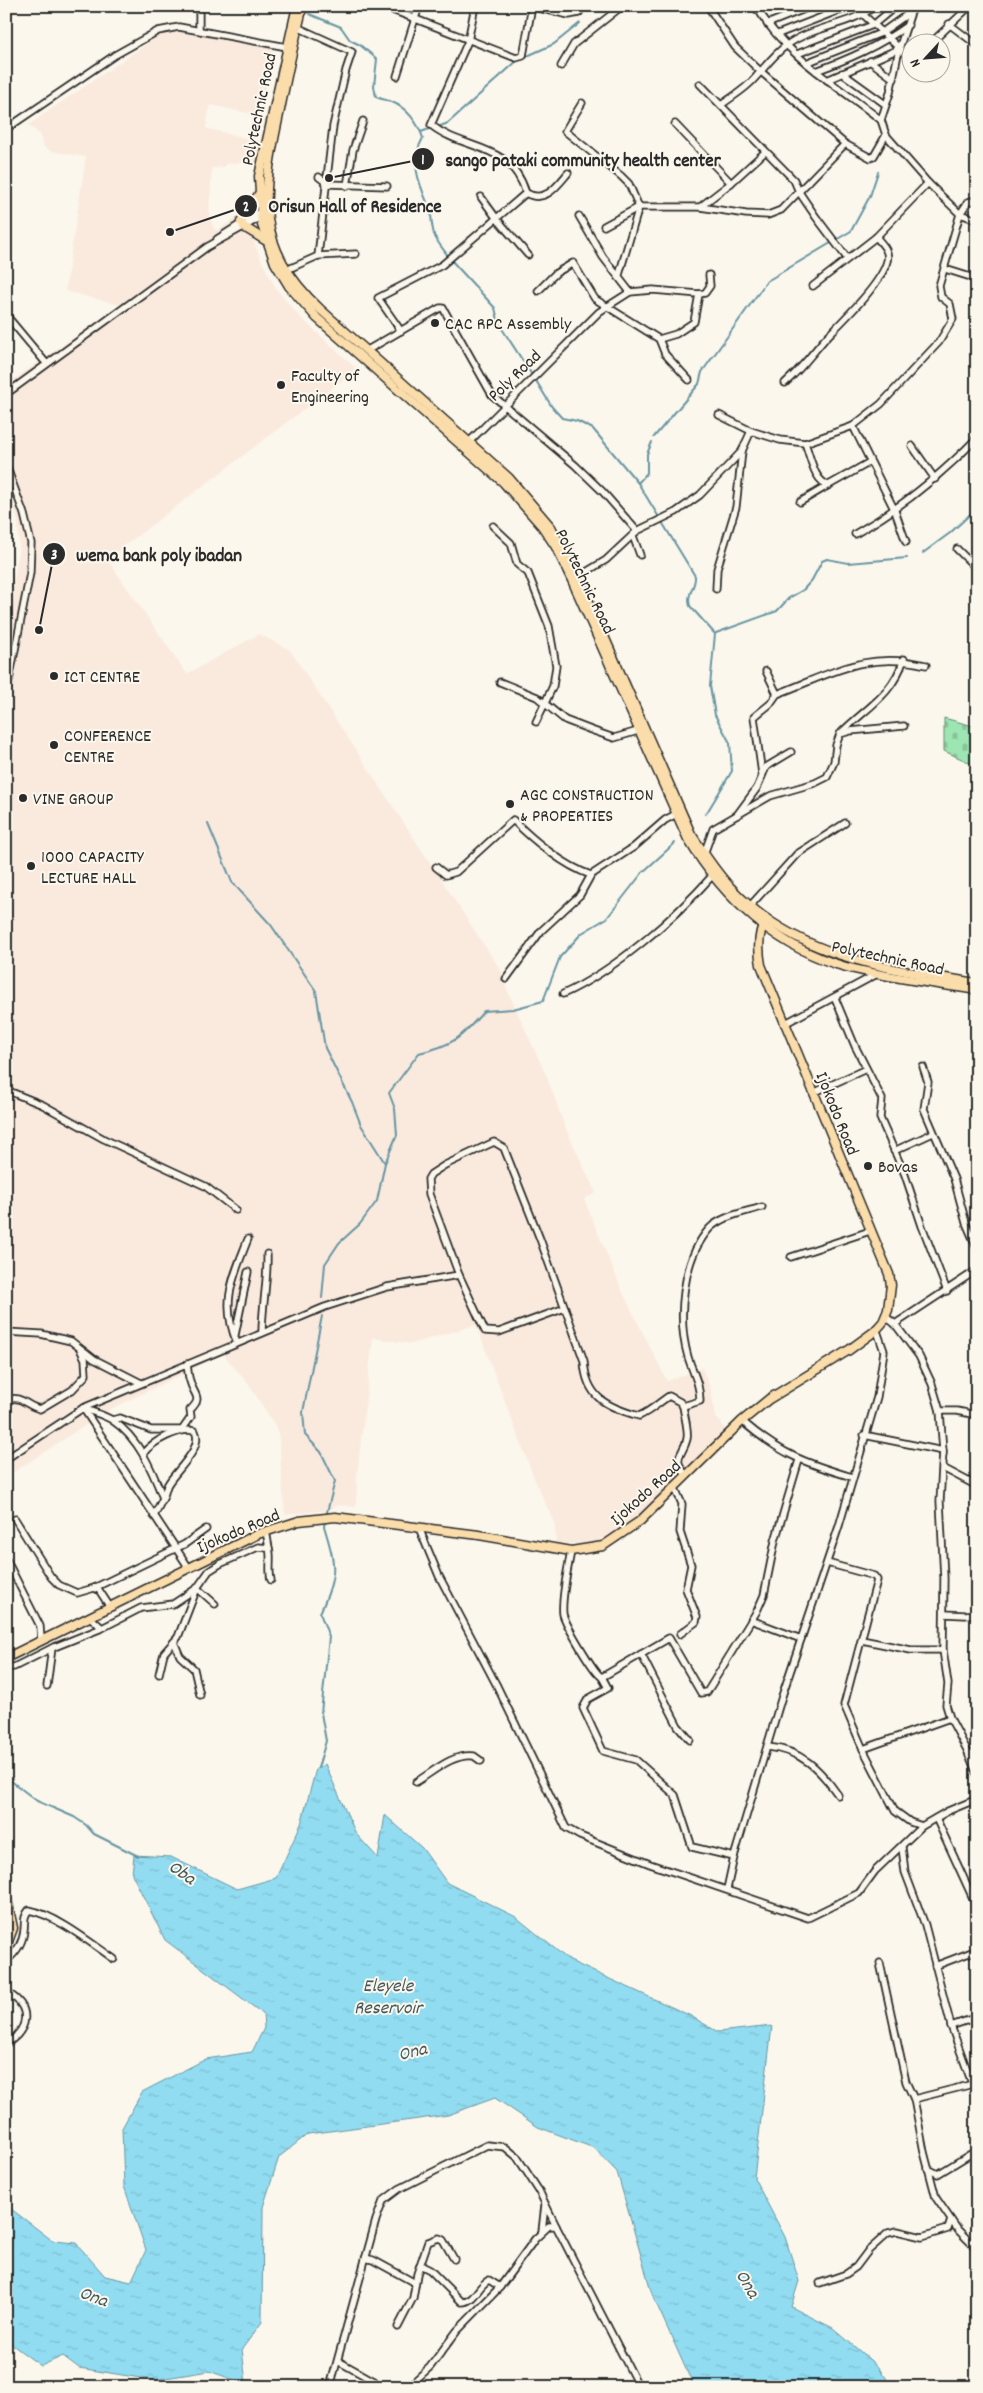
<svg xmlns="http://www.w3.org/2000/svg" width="983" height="2393" viewBox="0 0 983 2393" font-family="Dekko,sans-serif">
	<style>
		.built { fill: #faeade }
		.cemetery { fill: url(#cemetery-stones); stroke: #64886e }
		.water { fill: url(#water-ripples); stroke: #6895a2 }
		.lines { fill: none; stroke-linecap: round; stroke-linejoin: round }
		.stream { stroke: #6895a2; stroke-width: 2 }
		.minor-casing { stroke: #2b2b2b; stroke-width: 9 }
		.major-casing { stroke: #2b2b2b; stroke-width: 11 }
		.minor { stroke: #fbf7ec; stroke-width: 5.5 }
		.major { stroke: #faddab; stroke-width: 8 }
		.poi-dot { fill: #2b2b2b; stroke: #fbf7ec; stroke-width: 2 }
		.labels { text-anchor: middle; stroke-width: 4; stroke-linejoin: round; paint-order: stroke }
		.street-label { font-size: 18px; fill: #2b2b2b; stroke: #fbf7ec }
		.poi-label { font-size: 18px; fill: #2b2b2b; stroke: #fbf7ec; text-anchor: start }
		.water-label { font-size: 19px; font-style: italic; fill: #44575c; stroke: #fbf7ec }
		.leader { fill: none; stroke: #2b2b2b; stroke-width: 2 }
		.callout-dot { fill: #2b2b2b; stroke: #fbf7ec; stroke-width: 2 }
		.mark-label { font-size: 15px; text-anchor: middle; font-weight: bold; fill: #fff }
		.callout-label { font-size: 19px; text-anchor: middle; font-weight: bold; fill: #2b2b2b; stroke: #fbf7ec; stroke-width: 4; stroke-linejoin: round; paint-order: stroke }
	</style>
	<defs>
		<pattern id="cemetery-stones" width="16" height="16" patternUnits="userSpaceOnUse" patternTransform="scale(1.25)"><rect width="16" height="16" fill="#9de5b2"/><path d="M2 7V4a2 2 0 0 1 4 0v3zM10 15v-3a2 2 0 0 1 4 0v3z" fill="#87c599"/></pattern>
		<pattern id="water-ripples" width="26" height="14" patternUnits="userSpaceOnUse" patternTransform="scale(1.25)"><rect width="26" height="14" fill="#91dcf1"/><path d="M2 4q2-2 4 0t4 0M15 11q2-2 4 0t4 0" fill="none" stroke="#7dbdcf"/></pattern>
	</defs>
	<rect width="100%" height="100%" fill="#fbf7ec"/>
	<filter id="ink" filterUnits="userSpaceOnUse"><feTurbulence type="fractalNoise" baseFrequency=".02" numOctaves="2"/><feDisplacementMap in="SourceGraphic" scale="10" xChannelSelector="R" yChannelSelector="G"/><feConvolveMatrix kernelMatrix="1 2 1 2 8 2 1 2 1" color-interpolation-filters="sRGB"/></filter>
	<g filter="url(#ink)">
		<path class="built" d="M171,29L273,46L263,108L260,107L257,115L210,105L206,128L262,142L258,161L225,164V167L212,168L209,214L214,229L218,230L237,217L244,228L249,229L262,262L277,290L300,317L357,369L107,559L187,674L259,634L290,650L502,972L505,985L547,1077L565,1127L596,1193L584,1199L623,1293L667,1381L702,1368L711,1390L716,1418L721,1422L725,1431L628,1525L597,1541L580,1544L556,1543L555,1525L534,1478L476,1325L411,1344L373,1338L357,1475L356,1507L337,1505L329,1510L285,1515L278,1430L249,1385L223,1354L107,1411L6,1477V634L19,547L18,520L6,485V385L120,305L65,291L86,157L50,151L44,147L40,134L28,125L161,34Z"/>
		<path class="cemetery" d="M944,718L977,727V766L944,751Z"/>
		<path class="water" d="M325,1764L356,1834L378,1858L385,1815L422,1848L447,1883L516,1917L570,1961L689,2015L718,2032L772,2026L754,2178L785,2237L799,2281L791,2307L833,2328L877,2366L893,2387H694L652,2294L617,2172L594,2148L538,2127L495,2098L448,2115L308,2134L279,2157L263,2207L262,2322L242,2349L246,2384L209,2371L153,2380L79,2368L63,2356L41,2366L11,2344L6,2332V2205L53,2241L76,2243L105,2276L131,2282L146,2250L124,2186L122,2128L142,2092L206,2059L252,2052L264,2028L263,2014L165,1940L132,1874L134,1855L171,1857L237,1889L276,1878L301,1824L316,1769Z"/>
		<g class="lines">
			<g class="stream">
				<path d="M45,6L49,9L56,6"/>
				<path d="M281,6L286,9"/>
				<path d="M309,14L341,27L350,40L360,45L377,59L374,86L376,97C381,99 387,100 392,102C407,108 418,123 423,138C409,162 419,183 429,207C432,214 431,222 433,230C434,240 443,248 448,256"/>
				<path d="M525,57L554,44L580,23"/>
				<path d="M438,127L448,123L518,60"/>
				<path d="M421,132L432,128"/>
				<path d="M451,260L495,308L499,324L532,375"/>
				<path d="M535,379L552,407L562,418L577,421L593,429L638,483L695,576C696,587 686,594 690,606L715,634L710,686L715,715L730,743L732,771L706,814"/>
				<path d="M654,437L699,384L702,372L767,281L851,231L870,196L878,172"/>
				<path d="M638,483L647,473V454L652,442"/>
				<path d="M923,553L950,533L977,508"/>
				<path d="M716,633L777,611L789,598L803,590L812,580L822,561L827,559L848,563L907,558"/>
				<path d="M208,824L232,882L271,925L316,991L325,1048L352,1102L361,1125L385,1163"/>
				<path d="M322,1298L325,1264L339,1243L360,1224L377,1201L385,1163L397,1135L395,1109L389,1093L419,1053C454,1045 461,1038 484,1011L513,1009L543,1001L560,957L582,933L607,918L643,872L675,843"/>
				<path d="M322,1316L303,1412L305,1435L321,1452L335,1481L326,1516"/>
				<path d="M318,1768L326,1741L321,1713L329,1637L320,1613C338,1574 336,1566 324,1526L325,1521"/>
				<path d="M6,1777L37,1801L74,1817L86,1825L94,1834L138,1856"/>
			</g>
			<defs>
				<g id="minor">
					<path d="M199,6V30"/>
					<path d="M382,6L516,58L523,56L532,6"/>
					<path d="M475,6L468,41L431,125C465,152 510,141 526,193"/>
					<path d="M530,6L569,15L579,13L582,6"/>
					<path d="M756,6C784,55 838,86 881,120"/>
					<path d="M854,6L910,58"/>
					<path d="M913,6L899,49L890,93L881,120L886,135L928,183L960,214L977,220"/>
					<path d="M709,8L735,47L759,70L845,144L871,158L874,156L886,135"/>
					<path d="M758,11L771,6"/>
					<path d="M767,24L812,6"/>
					<path d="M949,24L977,45"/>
					<path d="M297,27L352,52L346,70L333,126L318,256"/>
					<path d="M778,34L850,6"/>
					<path d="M932,42L970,6"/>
					<path d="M797,54L873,25L896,6"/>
					<path d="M870,61L894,79"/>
					<path d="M806,63L881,33L912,11"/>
					<path d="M561,66L574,44L622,6"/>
					<path d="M816,71C849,59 879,46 908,25"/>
					<path d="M842,73L885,104"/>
					<path d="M397,76L419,6"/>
					<path d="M827,80L899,49"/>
					<path d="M700,84L794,180L799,192L816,217L847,258"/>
					<path d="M582,103L565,131L621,176L629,184L639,207L619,275"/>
					<path d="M721,105C733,96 746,89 755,78C765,67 774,54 787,45C813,26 849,26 875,6"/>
					<path d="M675,124L731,183"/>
					<path d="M6,129L115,55L158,31L179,27L287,47"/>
					<path d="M319,177L328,184L387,186"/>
					<path d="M347,186L353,150L363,121"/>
					<path d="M526,193C545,204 557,186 568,173"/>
					<path d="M481,197L497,219L528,255"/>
					<path d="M700,207L731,183L765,152"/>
					<path d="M579,216L603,257L630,292"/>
					<path d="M604,226L639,207H700L746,214L768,215L781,210L845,144"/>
					<path d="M217,239L264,209"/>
					<path d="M945,269L977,279"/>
					<path d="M284,271L318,256L356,254"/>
					<path d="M813,286L876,237L928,183"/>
					<path d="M538,291L556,273L573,263L595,299L659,339L665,354L689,380"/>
					<path d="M6,315L46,363"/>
					<path d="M401,331L378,298L442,265L526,193"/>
					<path d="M659,339L676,334L694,322L699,294"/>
					<path d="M366,351L440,308H443L492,395L575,465L603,492L637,531"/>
					<path d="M785,383C800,370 811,355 824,340C841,322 881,285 887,261C890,251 882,244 876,237"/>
					<path d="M6,394L207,247L263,216"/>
					<path d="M719,415L751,431L780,440L805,443L853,426L881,404L939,342L953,319L950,304L941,297L939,286L960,214L968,202L977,200"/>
					<path d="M853,426L895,511L906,542"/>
					<path d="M805,443C810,455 814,482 829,485L870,462"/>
					<path d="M466,445L599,312L608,306L630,292L653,290L699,294L705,293L710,286L709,275"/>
					<path d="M912,446L935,479"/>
					<path d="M6,465L24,514L31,543L30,573L6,696"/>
					<path d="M800,502L829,485"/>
					<path d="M493,526L511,543L517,564L528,573L549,626L556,666L553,686L536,722"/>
					<path d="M855,534C901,508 940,476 977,438"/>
					<path d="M633,536L640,555"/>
					<path d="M957,549L977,569"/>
					<path d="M576,578L606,560L637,531L676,512L700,495L742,451L751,431"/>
					<path d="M716,589L717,569L736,507L742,451"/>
					<path d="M766,671L777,694"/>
					<path d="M500,682L537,697L565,720L591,730L614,738L638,731"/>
					<path d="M842,732C867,707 892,696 904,659"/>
					<path d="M762,774L754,717L770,704L777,694C831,674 866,650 926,665"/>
					<path d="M737,815L757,788L766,767L791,752"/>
					<path d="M704,854L713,829L770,796L815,783L827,777L834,762L836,745L840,734L850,731L904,726"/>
					<path d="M436,867L446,875L456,872L513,820C533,840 564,866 591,875"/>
					<path d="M750,906L797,854L845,823"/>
					<path d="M506,979L541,931L580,895L591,875L634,847L665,820L676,814"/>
					<path d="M563,994C614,971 675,918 712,876"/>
					<path d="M835,998L855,1046L882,1099L880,1118L905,1175L922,1226L947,1291"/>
					<path d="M784,1024L877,974"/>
					<path d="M923,1067L928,1082L924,1109L954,1179L966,1223L977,1248"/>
					<path d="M6,1090L43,1105L104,1139L205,1186L236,1210"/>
					<path d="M813,1093L866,1069"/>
					<path d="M894,1151L933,1133"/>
					<path d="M791,1257L870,1231"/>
					<path d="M459,1275L485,1331L499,1332L565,1308"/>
					<path d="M886,1317L895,1324L919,1356L932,1384L940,1411L943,1451L940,1501L944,1578L943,1650L948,1684L946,1705L950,1718L967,1750L977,1774"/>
					<path d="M895,1324L977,1270"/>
					<path d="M6,1332L41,1334L71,1341L94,1359L141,1383"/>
					<path d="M262,1333C262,1306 268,1280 267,1254"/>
					<path d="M235,1335L248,1272"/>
					<path d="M237,1343C220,1302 233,1278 248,1239"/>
					<path d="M6,1401C20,1393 27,1407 40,1409L72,1390L86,1375L85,1359L81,1351"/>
					<path d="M683,1406C684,1415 689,1430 687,1439C683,1456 671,1457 686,1475"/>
					<path d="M83,1408L325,1307L387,1287L459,1275L429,1194L428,1179L431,1174L445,1165L494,1142L504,1148L540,1239L584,1361C586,1398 607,1407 639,1416C651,1411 658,1403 669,1396L680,1402L683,1406L700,1401C700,1384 693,1373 688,1357C677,1319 682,1260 709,1229C721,1216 746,1212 762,1207"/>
					<path d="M83,1408C92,1412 104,1415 112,1420C139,1438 152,1470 163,1498L154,1516"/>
					<path d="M940,1411H957L977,1415"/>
					<path d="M112,1420L120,1418L151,1430H182L191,1417L190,1410C204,1397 193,1395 190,1381C188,1376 188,1370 187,1364"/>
					<path d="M742,1421C780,1454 805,1463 852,1477"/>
					<path d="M864,1435L943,1451V1454"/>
					<path d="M143,1454C152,1441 180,1427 195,1431C204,1448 176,1470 168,1484C166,1487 165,1494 163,1498"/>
					<path d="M6,1459L83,1408L189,1568"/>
					<path d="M943,1463V1468L977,1486"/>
					<path d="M674,1486L682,1504L680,1532L691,1565L686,1589L697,1617L696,1622L680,1634"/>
					<path d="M15,1519L51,1577L59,1585L77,1593L94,1588L99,1590L110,1607"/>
					<path d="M419,1528L439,1576L496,1684L566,1828L580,1836L650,1864L808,1918L859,1893L875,1871L922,1826L948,1811L977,1799"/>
					<path d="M269,1548C272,1558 268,1568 271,1580"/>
					<path d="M571,1551C568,1569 561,1597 563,1614C565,1623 595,1675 602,1677L608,1688L588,1699L583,1708L603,1751L636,1760L675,1795L692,1847L734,1857"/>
					<path d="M6,1559L40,1626L41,1640"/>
					<path d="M827,1563L874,1576L877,1580L844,1705L863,1749L895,1811L910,1822L922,1826"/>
					<path d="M94,1588L185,1544L206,1529"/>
					<path d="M944,1614L965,1615L977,1614"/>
					<path d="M90,1617L102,1628"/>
					<path d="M751,1620L801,1639"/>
					<path d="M862,1640L911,1650H943"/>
					<path d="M174,1642L180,1656L194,1669L200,1695"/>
					<path d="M641,1654L678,1726L690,1740"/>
					<path d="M6,1667H14L52,1648L102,1628L141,1608L173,1604L197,1588L209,1571L220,1564L258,1547L269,1548L266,1531"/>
					<path d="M159,1674L164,1653L178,1637L197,1588L215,1604"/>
					<path d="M602,1677L669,1638L701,1693L707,1692L757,1611L764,1595L775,1541L799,1460"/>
					<path d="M47,1686L52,1648"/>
					<path d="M768,1747C801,1750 820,1769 838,1795"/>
					<path d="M863,1749L950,1718"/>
					<path d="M969,1756L977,1750"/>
					<path d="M416,1782C433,1772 453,1753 474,1756L481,1761"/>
					<path d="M936,1818L977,1907"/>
					<path d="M902,1847L905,1872L925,1925L951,2026L973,2086"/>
					<path d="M727,1889L734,1857L782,1696L839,1526L877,1397L884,1351L876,1328"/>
					<path d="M6,1961C16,1953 23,1943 24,1930C25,1922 23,1917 29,1910C56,1915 91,1943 114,1959"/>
					<path d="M880,1963L906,2082L914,2099L924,2152L936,2198L958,2230L977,2249"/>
					<path d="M935,1966L977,1950"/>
					<path d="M6,1992C32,2006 30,2029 6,2044"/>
					<path d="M951,2026L977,2017"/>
					<path d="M914,2099L977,2083"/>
					<path d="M928,2169L938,2174L977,2150"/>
					<path d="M542,2231L545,2205"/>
					<path d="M365,2258L373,2260L415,2283"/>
					<path d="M420,2265L430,2270L462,2302C475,2302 478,2285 489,2280L500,2287"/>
					<path d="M820,2283L846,2274L856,2267L868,2251L888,2233L897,2231L922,2237L948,2229L951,2220"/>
					<path d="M398,2327L413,2298L417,2274L428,2242L439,2238L443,2240L454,2259"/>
					<path d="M338,2361L374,2381L380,2387"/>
					<path d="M330,2387L376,2220L383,2201L399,2189L487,2145L505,2147L517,2157L539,2191L556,2226"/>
					<path d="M408,2387L430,2367L457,2331L500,2287L535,2239L549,2226H556L639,2387"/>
				</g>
				<g id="major">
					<path d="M297,6L259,176L262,225L275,263L289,286L317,318L504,483L542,526L556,547L572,580L688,839C724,899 777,948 846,967C888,978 933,983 977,990"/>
					<path d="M303,6C294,41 287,75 280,110C262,193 252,245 320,309L509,478L551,527L578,577L691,834C704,853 716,873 732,889C797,958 888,969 977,983"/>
					<path d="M241,222L259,194"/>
					<path d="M244,227L265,240"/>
					<path d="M6,1658L258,1534L299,1521L335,1517L479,1535L571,1551L603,1546L640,1521L742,1421L769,1399L849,1350L875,1331L883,1322L888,1310L891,1285L889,1274L761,965C758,949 758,932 766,919"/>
					<path d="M6,1894L13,1928L6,1947"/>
				</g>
			</defs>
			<use href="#minor" class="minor-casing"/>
			<use href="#major" class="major-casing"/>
			<use href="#minor" class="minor"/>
			<use href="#major" class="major"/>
		</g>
	</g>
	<g class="poi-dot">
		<circle cx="435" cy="323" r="5"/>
		<circle cx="281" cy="385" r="5"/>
		<circle cx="54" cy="676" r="5"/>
		<circle cx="54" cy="745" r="5"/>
		<circle cx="23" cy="798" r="5"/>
		<circle cx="510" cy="804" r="5"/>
		<circle cx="31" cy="866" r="5"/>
		<circle cx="868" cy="1166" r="5"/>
	</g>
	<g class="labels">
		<g class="street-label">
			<text transform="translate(258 109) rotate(-78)" y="6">Polytechnic Road</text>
			<text transform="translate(514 375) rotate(-44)" y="6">Poly Road</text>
			<text transform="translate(586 581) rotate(64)" y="6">Polytechnic Road</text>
			<text transform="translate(888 957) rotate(12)" y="6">Polytechnic Road</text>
			<text transform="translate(838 1113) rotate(68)" y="6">Ijokodo Road</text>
			<text transform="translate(645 1492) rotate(-42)" y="6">Ijokodo Road</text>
			<text transform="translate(238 1530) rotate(-23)" y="6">Ijokodo Road</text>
		</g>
		<g class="poi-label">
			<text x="445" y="329">CAC RPC Assembly</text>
			<text x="291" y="381">Faculty of<tspan x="291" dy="21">Engineering</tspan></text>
			<text x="64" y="682">ICT CENTRE</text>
			<text x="64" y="741">CONFERENCE<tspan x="64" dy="21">CENTRE</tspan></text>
			<text x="520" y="800">AGC CONSTRUCTION<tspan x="520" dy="21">&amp; PROPERTIES</tspan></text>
			<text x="33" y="804">VINE GROUP</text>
			<text x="41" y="862">1000 CAPACITY<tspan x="41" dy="21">LECTURE HALL</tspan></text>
			<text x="878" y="1172">Bovas</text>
		</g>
		<g class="water-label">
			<text transform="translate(183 1871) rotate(35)" y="7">Oba</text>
			<text x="388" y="1991">Eleyele<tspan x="388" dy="22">Reservoir</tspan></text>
			<text transform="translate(412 2050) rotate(-14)" y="7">Ona</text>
			<text transform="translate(749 2283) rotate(60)" y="7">Ona</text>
			<text transform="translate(94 2295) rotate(20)" y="7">Ona</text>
		</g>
	</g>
	<path class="leader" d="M329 178L423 159M170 232L246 206M39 630L54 554"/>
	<g class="callout-dot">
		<circle cx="329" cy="178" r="5"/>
		<circle cx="170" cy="232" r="5"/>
		<circle cx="39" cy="630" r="5"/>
		<circle cx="423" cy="159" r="12"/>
		<circle cx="246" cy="206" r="12"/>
		<circle cx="54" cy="554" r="12"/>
	</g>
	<g class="mark-label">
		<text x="423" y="164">1</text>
		<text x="246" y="211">2</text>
		<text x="54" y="559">3</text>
	</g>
	<g class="callout-label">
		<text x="583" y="166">sango pataki community health center</text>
		<text x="355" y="212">Orisun Hall of Residence</text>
		<text x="159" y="561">wema bank poly ibadan</text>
	</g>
	<rect width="983" height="2393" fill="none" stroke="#fbf7ec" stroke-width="25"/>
	<rect x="12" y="12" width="958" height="2368" fill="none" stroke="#2b2b2b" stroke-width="2" filter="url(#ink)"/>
	<g transform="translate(926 58) rotate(244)"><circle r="24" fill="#fbf7ec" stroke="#a8a59f"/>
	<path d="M0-4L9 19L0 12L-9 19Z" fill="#2b2b2b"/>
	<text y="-8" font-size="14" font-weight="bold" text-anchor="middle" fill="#2b2b2b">N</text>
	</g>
</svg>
